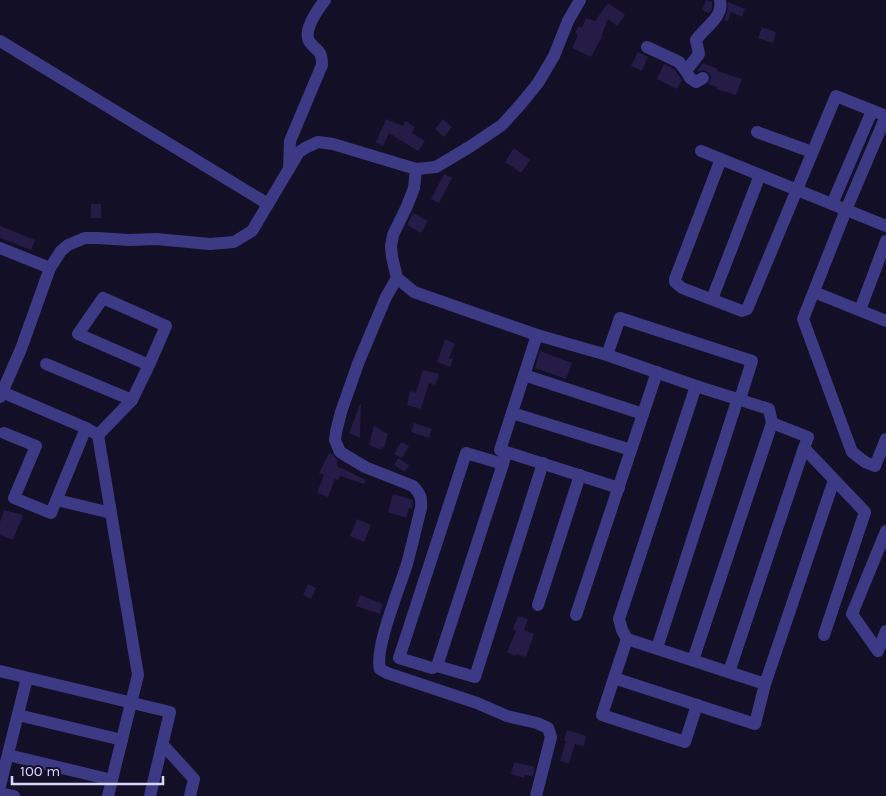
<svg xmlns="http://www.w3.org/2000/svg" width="886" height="796" viewBox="0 0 886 796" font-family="Karla,sans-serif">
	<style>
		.building { fill: #241b47 }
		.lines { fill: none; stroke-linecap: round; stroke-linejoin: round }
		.minor { stroke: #3d3a85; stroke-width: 12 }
	</style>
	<rect width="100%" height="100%" fill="#130f26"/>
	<g class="building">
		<path d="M706,0L712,2V9L709,13L702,10Z"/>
		<path d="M728,2L745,9L742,17L731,12L728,21L724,20L727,13Z"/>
		<path d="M608,3L625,15L617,26L608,19L601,37H602L591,57L572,48L578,35L575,33L579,26L582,28L586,18L595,21Z"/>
		<path d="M762,27L776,32L773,43L758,38Z"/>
		<path d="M638,52L648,57L642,71L631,66Z"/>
		<path d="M703,63L718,69L717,71L742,79L736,95L716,89L717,87L708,84L711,79L710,74L704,70L696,72Z"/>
		<path d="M664,64L674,69L682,80L677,89L657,79Z"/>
		<path d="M386,119L403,126L406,121L415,127L412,133L425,141L418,151L389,133L383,146L376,142Z"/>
		<path d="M443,119L452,127L444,137L435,129Z"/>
		<path d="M514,148L530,160L521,173L505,162Z"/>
		<path d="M444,174L452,178L439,203L431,199Z"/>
		<rect x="91" y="204" width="10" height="14"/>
		<path d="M413,213L428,221L421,233L407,225Z"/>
		<path d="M0,226L35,240L31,250L0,238Z"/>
		<path d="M445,339L455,344L449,358L453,359L450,367L437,362Z"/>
		<path d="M540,351L572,363L566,379L535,368Z"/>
		<path d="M423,370L439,374L435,385L429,383L421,409L407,405L410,391L416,393Z"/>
		<path d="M360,404H361L360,438L349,433Z"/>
		<path d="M414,423L432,429L429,438L411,432Z"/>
		<path d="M374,426L388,434L384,448L382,447L381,450L369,445Z"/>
		<path d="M401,442L409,446L402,458L394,454Z"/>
		<path d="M329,453L332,454L338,461L337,466L366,480L364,484L340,476L338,480L335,479L328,497L317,493L324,475L319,473Z"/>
		<path d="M398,458L409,465L405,472L394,465Z"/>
		<path d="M393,494L413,500L412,509L409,508L406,518L388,512Z"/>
		<path d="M4,510L23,515L20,524H19L13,540L0,535V522Z"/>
		<path d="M357,519L371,525L364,542L350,536Z"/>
		<path d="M308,584L316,588L311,599L303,595Z"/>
		<path d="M360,595L383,604L380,614L356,606Z"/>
		<path d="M518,616L528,619L524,630L534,634L526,657L516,654L515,656L507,652L516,631L513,629Z"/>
		<path d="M567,730L586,736L584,746L575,744L569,763L560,761L566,741H564Z"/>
		<path d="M514,762L535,767L533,776L524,775V778L511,774Z"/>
	</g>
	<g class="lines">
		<g class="minor">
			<path d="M0,41L268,204"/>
			<path d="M647,47L679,62L686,71L699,54L696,40C705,27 724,17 720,0"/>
			<path d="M686,71L690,78L696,82L703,78"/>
			<path d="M886,116L846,210L803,319L852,452L865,462L875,466L886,439"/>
			<path d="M757,132L812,152"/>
			<path d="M701,151L886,226"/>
			<path d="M721,159L675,279V282L682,288L742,311L747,309L748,307L836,96L886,116"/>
			<path d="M289,169L290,141L322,65C322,48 316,52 309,41C303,30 318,9 325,0"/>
			<path d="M416,169L414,188L407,206L393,235L391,246L392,257L397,278L414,292L537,335L607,355L696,386L769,409L772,423L693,660"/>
			<path d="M832,204L872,111"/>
			<path d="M0,248L50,268"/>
			<path d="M397,278L386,297L359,361L341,412L336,432L335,440L340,452L365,467L413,486C420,493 422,498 421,508C416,527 412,546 407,564C400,587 374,649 380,669L387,673L477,703L507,716L537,723L548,728L551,737L536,796"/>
			<path d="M814,292L886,321"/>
			<path d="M712,299L760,175"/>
			<path d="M860,310L886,241"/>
			<path d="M537,335L500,450L619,488"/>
			<path d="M607,355L620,318L752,361L740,399"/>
			<path d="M46,364L132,400"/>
			<path d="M524,375L643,414"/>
			<path d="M2,392L86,428L98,435L138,675L108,796"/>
			<path d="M0,397L21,349L50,268L61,251L68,245L85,238H98L129,240L156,239L210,244L234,242L252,231L299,152L305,148L318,142L333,144L416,169L436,167L471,146L502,125L521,104L538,83L554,56L568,21L580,0"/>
			<path d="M512,413L631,450"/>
			<path d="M772,423L808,437L804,448L865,512L824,635"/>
			<path d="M4,433L36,446L14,498L51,513L86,428"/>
			<path d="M98,435L132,400L149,365L166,326L103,298L78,334L149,365"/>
			<path d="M506,452L503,464L466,453L399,658L432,668L437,666L475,677L543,463"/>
			<path d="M57,500L111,513"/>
			<path d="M886,531L852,614L878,651L886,631"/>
			<path d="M538,605L580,475"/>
			<path d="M576,615L657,372"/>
			<path d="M627,639L622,630L619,619L696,386"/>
			<path d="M657,648L738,398"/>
			<path d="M437,666L503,464"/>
			<path d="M0,671L170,712L150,796"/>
			<path d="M729,672L804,448"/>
			<path d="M614,678L602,715L685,742L697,705"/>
			<path d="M765,684L627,639L614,678L755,724L765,684L834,480"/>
			<path d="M18,715L122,740"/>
			<path d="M163,745L194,779L190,796"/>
			<path d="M8,755L112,780"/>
			<path d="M0,786L27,678"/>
			<path d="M0,793L14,796"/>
		</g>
	</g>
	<path d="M12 776v8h151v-8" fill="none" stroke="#d9d4ff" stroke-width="2.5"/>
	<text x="20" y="776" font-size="15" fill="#d9d4ff" stroke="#130f26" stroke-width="4" paint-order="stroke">100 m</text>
</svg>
